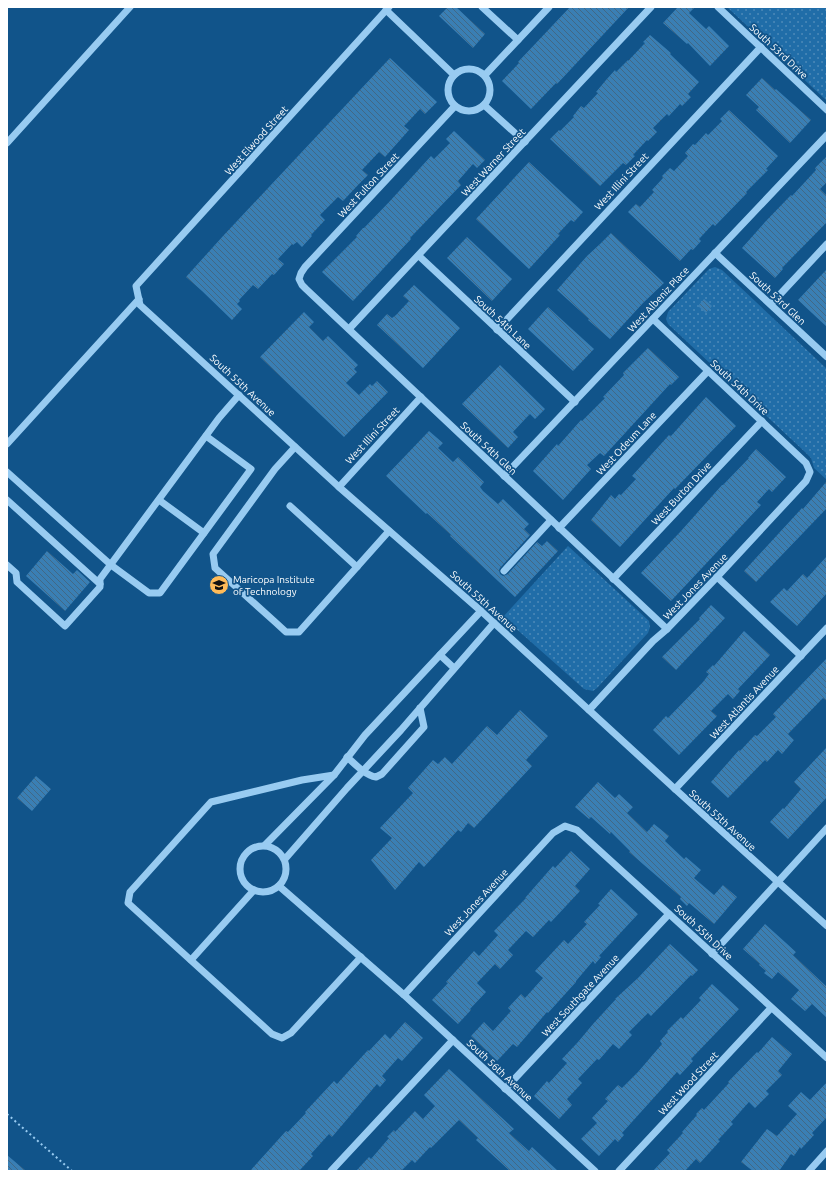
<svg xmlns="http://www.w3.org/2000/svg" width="834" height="1178" viewBox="0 0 834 1178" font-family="Ubuntu,sans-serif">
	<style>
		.park { fill: url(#park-dots) }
		.building { fill: url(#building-back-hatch) }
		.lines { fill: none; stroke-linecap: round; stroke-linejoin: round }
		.path { stroke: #98cbf1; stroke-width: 2; stroke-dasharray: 2 3; stroke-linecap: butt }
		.minor { stroke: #98cbf1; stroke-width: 7 }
		.labels { text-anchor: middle; stroke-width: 3.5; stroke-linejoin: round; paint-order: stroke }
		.street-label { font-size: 10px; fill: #fff; stroke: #11548a }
		.poi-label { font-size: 10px; fill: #fff; stroke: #11548a; text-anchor: start }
	</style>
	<defs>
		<pattern id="park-dots" width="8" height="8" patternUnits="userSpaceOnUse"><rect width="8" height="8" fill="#206da8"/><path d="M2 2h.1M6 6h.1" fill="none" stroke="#4d8ab9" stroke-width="1.8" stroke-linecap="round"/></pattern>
		<pattern id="building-back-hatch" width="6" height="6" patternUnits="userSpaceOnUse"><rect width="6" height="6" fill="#3a7fb4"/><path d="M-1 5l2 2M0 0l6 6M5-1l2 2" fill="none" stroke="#426885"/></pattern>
	</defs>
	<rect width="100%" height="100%" fill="#11548a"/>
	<g class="park">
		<path d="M727,7H827V101Z"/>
		<path d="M715,267L722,270L827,369V480L814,468L811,458L805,452L668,324L666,319L668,312L709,269Z"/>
		<path d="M568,546L649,621L650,627L648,633L597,688L593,691L584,689L503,617Z"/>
	</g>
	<g class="building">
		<path d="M448,7H456L485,34L473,48L439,16Z"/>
		<path d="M570,7H629L557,84L556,83L531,109L502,81L519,63L518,62Z"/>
		<path d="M678,7H695L689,13L706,29L709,26L729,46L710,66L688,43L687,44L663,23Z"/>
		<path d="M650,35L671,53L670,54L699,82L688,94L691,97L682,106L680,104L669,116L667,114L653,128L657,132L648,141L647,140L633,155L635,156L626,165L623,163L600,186L550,139L559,130L560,131L574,117L573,116L581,106L584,108L598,93L596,92L606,80L615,70L616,72L628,60V61L645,43L643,42Z"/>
		<path d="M390,58L437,102L425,114L420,109L408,122L404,126L409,130L385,157L379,152L362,170L368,175L359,184L343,201L338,197L320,215L325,220L311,235L312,236L302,247L297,242L293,245L292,244L278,259L284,264L274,275L272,274L258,289L253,285L239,300L240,301L237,304L242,309L232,320L202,291L186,277L223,236Z"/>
		<path d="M762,78L775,90L776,89L811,120L790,143L756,110L759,107L746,95Z"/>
		<path d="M729,110L778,156L766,169L768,170L746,192L747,193L715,226L713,224L699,239L701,241L693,250L691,249L680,261L628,212L636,204L640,207L654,192L652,190L663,178L662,176L670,168L674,171L688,156L685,153L693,144L695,145L706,133L708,135L722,121L720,119Z"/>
		<path d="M454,131L485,160L477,168L473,164L458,181L461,185L410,238L411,239L353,301L322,272L357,237L356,236L363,228H364L390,201L431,156L434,159L450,143L446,139Z"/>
		<path d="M827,156V182L820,189L827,196V222L782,268L783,269L775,278L742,248L765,222L791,195L792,196L816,170L815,168Z"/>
		<path d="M529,162L583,212L574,222L571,220L558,234L560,235L529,269L476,219Z"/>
		<path d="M611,233L664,283L643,303L610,339L588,320L589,319L557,290L587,256L600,244Z"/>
		<path d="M467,237L512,279L492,301L447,258Z"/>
		<path d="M827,269V327L798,300Z"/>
		<path d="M414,285L460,328L423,368L377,325L387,314L392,318L396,315L409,301L403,296Z"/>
		<path d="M704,299L712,306L706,313L698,306Z"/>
		<path d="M548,307L594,349L573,371L528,329Z"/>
		<path d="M304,312L314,322L309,327L323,341L328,336L358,365L354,369L357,372L346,383L359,395L370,384L372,386L377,381L388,392L344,437L260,357Z"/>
		<path d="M648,348L679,377L671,385L670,384L604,456L600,453L587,465L591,469L563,500L533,471L557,444L558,446L581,420L582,421L605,398L603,397L624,375L623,373Z"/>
		<path d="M500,365L545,409L535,419L530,414L527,417L513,432L518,437L508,448L462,404Z"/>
		<path d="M706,397L736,426L675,489L674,488L620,547L591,520L611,495L615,499L619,494L621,495L636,479L632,476L669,435L671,436Z"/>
		<path d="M429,431L443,443L438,448L453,462L458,457L484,482L480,487L483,491L498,504L503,499L529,524L524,529L530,535L500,568L499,570L500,574L503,576L508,574L537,542L542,546L547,541L558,551L515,597L450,536L451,535L427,513L426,514L386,476Z"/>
		<path d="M756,449L786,477L772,492L769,489L757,502L761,505L671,601L641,573L681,531L722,485H723L749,458H748Z"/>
		<path d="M827,481V508L756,582L744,571L791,520L802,508L803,509Z"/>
		<path d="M47,551L73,574L77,570L90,582L65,611L26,576Z"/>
		<path d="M827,556V593L797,626L770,602L784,588L787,591L803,574L807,578Z"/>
		<path d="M711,605L725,618L676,670L662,657L700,619L699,618Z"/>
		<path d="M744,631L770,655L738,689L740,691L733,699L728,694L711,711L717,716L679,755L653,730L666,716L668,718L703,682L709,674L706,672L713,665L714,666Z"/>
		<path d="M827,658V701L823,698L788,734L794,740L782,754L778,750L767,762L765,760L728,798L711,782L739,750L740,751L755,735L757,736L776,717L773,714Z"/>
		<path d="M520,710L548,736L526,760L532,766L474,828L468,823L461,832L458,830L424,867L419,862L395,890L371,860L392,838L380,828L413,793L408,788L433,760L438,764L445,757L452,764L487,726L497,735Z"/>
		<path d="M827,747V797L788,839L770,822L783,808L784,809L801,789L794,782Z"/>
		<path d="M36,776L51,789L32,811L17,798Z"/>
		<path d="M598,782L615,798L619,794L633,807L627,813L647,832L654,824L669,836L665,841L684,859L686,857L701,870L694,878L714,895L723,885L737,897L714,924L689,903L687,906L680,899L681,897L629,852L630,851L611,832L610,834L591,817L589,819L575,807Z"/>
		<path d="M571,851L590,869L575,886L580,891L551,922L549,920L533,937L526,931L508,950L513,955L500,969L495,964L477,983L486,992L470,1009L471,1010L458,1024L432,1000L448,983L446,982L474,951L479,956L498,935L494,931L526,898H525L553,866L555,868Z"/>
		<path d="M611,889L638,914L599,956L601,957L595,964L593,961L576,981V982L548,1013L547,1012L517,1047L513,1044L497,1061L471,1036L484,1022L493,1031L511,1011L508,1008L521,994L525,998L543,978L535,971L564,940L568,944L587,924L584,922L600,905L598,904Z"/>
		<path d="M765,924L796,952L793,955L827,987V1018L812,1004L805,1011L791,999L799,990L778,972L772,979L764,973L766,971L759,965L760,964L743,949Z"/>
		<path d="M670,944L698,970L692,976L691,975L651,1016L648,1013L629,1032L632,1035L619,1049L613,1044L599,1060L597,1059L578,1079L582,1083L567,1099L572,1105L559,1119L534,1096L547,1081L549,1083L567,1063L562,1059L578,1042L593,1024L616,999H615L638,978Z"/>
		<path d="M712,984L739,1009L691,1059L693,1061L680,1075L677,1072L659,1092L622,1133L624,1135L618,1142L615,1139L599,1156L581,1139L597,1123L592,1118L608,1101L605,1099L618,1085L622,1088L638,1072L662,1044L660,1041L668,1032L667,1031L681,1017L683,1019L701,1000L699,998Z"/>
		<path d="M405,1022L423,1038L402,1061L398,1058L382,1076L386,1080L380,1087L377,1084L332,1137L329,1134L311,1154L313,1156L299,1171H250L286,1131L288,1132L306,1113L305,1112L334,1081L337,1084L368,1050L369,1051L385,1034L390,1039Z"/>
		<path d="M772,1037L792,1054L778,1071L782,1075L766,1091L769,1094L755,1108L749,1102L731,1122L733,1124L718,1140L720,1141L700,1163L696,1159L685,1171H653L670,1153L667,1150L683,1133L682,1132L697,1115L696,1114L702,1108L704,1110L729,1083L728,1082L757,1052L758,1053Z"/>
		<path d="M449,1069L514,1129L509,1133L529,1151L532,1147L558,1171H510L476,1140L478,1138L459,1120L431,1148L430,1147L415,1163L412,1160L401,1171H356L369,1157L371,1159L389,1138L387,1137L394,1130L395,1132L415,1111L423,1119L435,1106L424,1095Z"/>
		<path d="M827,1082V1117L812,1133L814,1135L801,1149L800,1147L794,1156L791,1154L779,1171H753L741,1162L767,1129L777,1136L797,1114L788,1106L801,1092L810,1100Z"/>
		<path d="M7,1155L26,1171H7Z"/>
	</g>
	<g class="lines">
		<path class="path" d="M7,1114L72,1171"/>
		<g class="minor">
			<path d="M389,7L136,286L140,305L339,487L481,611L675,789L827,926"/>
			<path d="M482,7L518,40"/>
			<path d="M718,7L827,110"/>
			<path d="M386,10L454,75"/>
			<circle cx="469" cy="90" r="21"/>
			<path d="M485,75L549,7"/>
			<path d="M484,105L525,142"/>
			<path d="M455,106L305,267L301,273L299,279L302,285L306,289L667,629"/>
			<path d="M7,143L130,7"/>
			<path d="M715,253L827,357"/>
			<path d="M419,256L575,402"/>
			<path d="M771,304L827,244"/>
			<path d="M349,329L651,7"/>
			<path d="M497,330L761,47"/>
			<path d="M7,444L139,299"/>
			<path d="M295,447L275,469L213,554L215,568L274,621L286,632H299L389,531"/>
			<path d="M7,472L111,565L149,593H160L251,469L206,436"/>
			<path d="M504,476L827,135"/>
			<path d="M339,487L421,397"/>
			<path d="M7,500L100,584"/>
			<path d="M159,500L204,533"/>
			<path d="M290,506L357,567"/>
			<path d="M559,528L708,371"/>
			<path d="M7,565L16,573L17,582L65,626L100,587V579L219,418L239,395"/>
			<path d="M504,571L551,520"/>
			<path d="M717,577L801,656"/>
			<path d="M613,579L762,421"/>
			<path d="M440,655L454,668"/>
			<path d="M589,710L653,641L667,629L717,577L806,481L810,472L806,463L653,319"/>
			<path d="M347,757C356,765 365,775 376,777L382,774L424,727L420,708"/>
			<path d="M334,775L302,780L211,802L130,892L128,903L272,1034L282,1038L291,1033L361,957"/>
			<path d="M675,789L827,628"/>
			<path d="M265,845L334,775L365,735L481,611"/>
			<circle cx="263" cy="869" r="23"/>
			<path d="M285,859L347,788L401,730L494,623"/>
			<path d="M279,886L404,995L595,1171"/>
			<path d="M712,954L827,828"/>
			<path d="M191,960L254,890"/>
			<path d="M404,995L553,833L565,826L577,830L827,1058"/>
			<path d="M505,1089L669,914"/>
			<path d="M331,1171L453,1040"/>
			<path d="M619,1171L771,1008"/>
			<path d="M809,1171L827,1151"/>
		</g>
	</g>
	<defs>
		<symbol id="school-disc" viewBox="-11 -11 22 22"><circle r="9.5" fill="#ffbb58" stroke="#11548a"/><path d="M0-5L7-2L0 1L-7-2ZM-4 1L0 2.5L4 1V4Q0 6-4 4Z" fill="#111"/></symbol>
	</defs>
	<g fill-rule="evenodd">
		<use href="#school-disc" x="208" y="574" width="22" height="22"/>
	</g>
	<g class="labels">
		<g class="street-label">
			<text transform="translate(779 51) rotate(43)" y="4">South 53rd Drive</text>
			<text transform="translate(256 140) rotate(-48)" y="4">West Elwood Street</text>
			<text transform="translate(493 162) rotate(-47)" y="4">West Warner Street</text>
			<text transform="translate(621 181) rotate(-47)" y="4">West Illini Street</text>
			<text transform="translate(368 185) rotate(-47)" y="4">West Fulton Street</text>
			<text transform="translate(778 298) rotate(43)" y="4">South 53rd Glen</text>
			<text transform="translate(658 299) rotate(-47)" y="4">West Albeniz Place</text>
			<text transform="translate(503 322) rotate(43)" y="4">South 54th Lane</text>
			<text transform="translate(243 385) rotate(43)" y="4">South 55th Avenue</text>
			<text transform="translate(740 387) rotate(43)" y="4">South 54th Drive</text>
			<text transform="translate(372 435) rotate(-47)" y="4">West Illini Street</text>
			<text transform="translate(626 443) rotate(-47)" y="4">West Odeum Lane</text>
			<text transform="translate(489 448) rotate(43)" y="4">South 54th Glen</text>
			<text transform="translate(681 493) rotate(-47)" y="4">West Burton Drive</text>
			<text transform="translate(695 586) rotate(-46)" y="4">West Jones Avenue</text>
			<text transform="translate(484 601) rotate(42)" y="4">South 55th Avenue</text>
			<text transform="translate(744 702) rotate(-47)" y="4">West Atlantis Avenue</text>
			<text transform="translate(723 820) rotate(42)" y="4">South 55th Avenue</text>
			<text transform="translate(476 902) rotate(-47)" y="4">West Jones Avenue</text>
			<text transform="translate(704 932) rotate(43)" y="4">South 55th Drive</text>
			<text transform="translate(580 995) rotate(-47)" y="4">West Southgate Avenue</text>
			<text transform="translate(500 1070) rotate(43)" y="4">South 56th Avenue</text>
			<text transform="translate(688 1083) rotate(-47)" y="4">West Wood Street</text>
		</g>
		<g class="poi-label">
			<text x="233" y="583">Maricopa Institute<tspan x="233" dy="12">of Technology</tspan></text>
		</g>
	</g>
	<rect width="834" height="1178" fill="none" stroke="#ffffff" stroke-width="16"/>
</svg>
